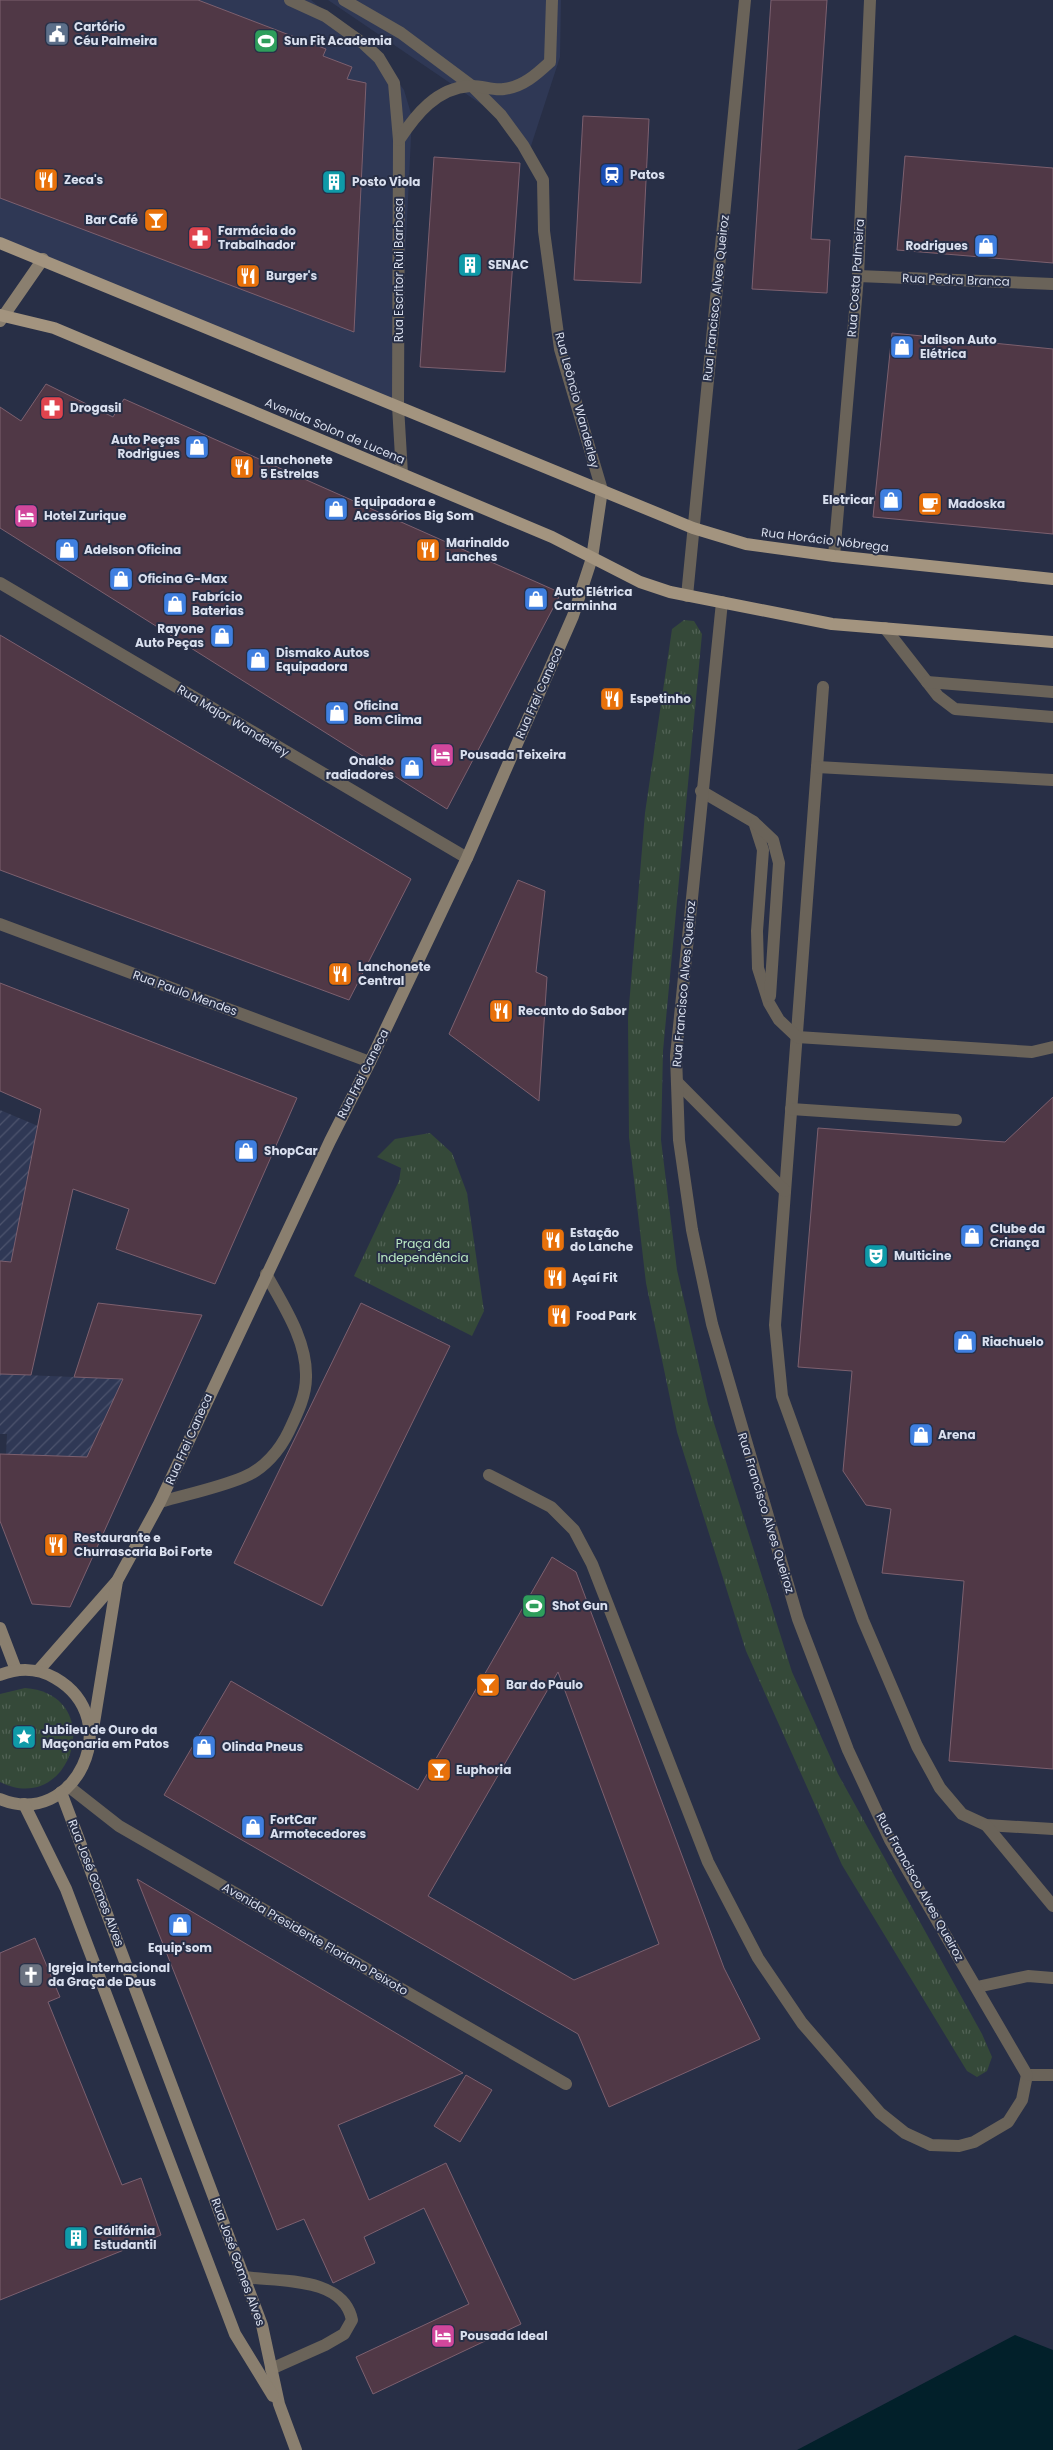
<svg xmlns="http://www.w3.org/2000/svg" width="1053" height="2450" viewBox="0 0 1053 2450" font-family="Poppins,sans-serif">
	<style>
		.built { fill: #2f3855 }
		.industrial { fill: url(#industrial-furrows) }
		.grass { fill: url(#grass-tufts) }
		.water { fill: #02202a }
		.building { fill: #503846; stroke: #7c606f; fill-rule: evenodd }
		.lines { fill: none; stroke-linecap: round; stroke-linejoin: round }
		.lane { stroke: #6a6359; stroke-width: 12 }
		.street { stroke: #6a6359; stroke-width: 12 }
		.secondary { stroke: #8a7f6f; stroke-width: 12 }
		.primary { stroke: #a3947f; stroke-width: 12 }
		.labels { text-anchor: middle; stroke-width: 4; stroke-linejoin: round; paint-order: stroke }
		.poi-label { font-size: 12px; font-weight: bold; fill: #d9dfee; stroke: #282f46; text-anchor: start }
		.street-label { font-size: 12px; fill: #d9dfee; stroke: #282f46 }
		.park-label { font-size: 12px; fill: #bae9c3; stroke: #282f46 }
	</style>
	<defs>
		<pattern id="industrial-furrows" width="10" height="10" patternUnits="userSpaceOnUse" patternTransform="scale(1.25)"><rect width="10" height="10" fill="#2f3855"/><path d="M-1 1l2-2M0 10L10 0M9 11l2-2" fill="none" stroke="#4d546e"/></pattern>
		<pattern id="grass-tufts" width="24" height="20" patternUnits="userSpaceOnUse" patternTransform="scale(1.25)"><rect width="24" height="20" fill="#354939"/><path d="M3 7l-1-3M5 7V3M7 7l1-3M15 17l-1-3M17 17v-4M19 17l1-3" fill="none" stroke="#526356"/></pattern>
	</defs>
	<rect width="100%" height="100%" fill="#282f46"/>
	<g class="built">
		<path d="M0,0H311L384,63L404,90L412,117L398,406L0,247Z"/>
		<path d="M328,0H561L560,57L529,152L512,125Z"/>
	</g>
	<g class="industrial">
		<path d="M0,1110L38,1126L11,1262L0,1261Z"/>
		<path d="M0,1374L123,1379L173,1380L120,1496L6,1455L7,1434H0Z"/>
	</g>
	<g class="grass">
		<path d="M684,620L694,621L702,634L663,1051L661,1140L677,1270L708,1404L792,1672L838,1774L982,2034L992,2057L987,2071L977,2077L967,2071L842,1865L746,1651L677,1432L646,1283L629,1137L628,1018L645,813L672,629Z"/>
		<path d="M430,1133L452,1153L467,1193L484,1311L472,1336L354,1276L399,1181L401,1168L377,1157L395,1139Z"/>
		<path d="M25,1688C109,1694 72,1818 0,1782V1694Z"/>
	</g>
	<path class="water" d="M1015,2335L1053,2350V2450H797Z"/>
	<g class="building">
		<path d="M0,0H198L326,49L323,56L352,67L347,79L366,83L354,332L0,198Z"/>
		<path d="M771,0H827L811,239L830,240L827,293L752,289Z"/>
		<path d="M583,116L649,119L641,283L574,280Z"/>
		<path d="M905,156L1053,168V263L897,250Z"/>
		<path d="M434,157L520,163L505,372L420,367Z"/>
		<path d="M892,333L1053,349V534L873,517Z"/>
		<path d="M46,384L113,417L124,399L561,593L447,809L0,528V407L21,421Z"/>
		<path d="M0,635L411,879L349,1000L0,870Z"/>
		<path d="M518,880L545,891L536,972L547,977L539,1101L449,1034Z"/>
		<path d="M0,983L297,1098L215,1284L116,1249L129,1209L73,1189L31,1375L0,1374V1261L11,1262L41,1109L0,1091Z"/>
		<path d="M1053,1097V1769L949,1761L964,1581L882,1573L891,1509L866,1505L843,1471L852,1371L798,1367L818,1128L1005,1142Z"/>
		<path d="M98,1303L202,1315L70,1607L32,1604L0,1521V1454L87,1457L123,1379L74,1377Z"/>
		<path d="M361,1303L450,1346L322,1606L234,1563Z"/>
		<path d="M552,1557L576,1572L724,1968L760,2039L609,2107L578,2034L164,1795L231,1681L418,1790ZM558,1672L659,1944L574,1980L428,1896Z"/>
		<path d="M137,1879L463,2073L338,2125L369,2200L446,2163L521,2324L373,2394L356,2357L469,2304L424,2208L364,2237L375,2263L333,2283L304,2219L277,2230Z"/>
		<path d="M35,1938L60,1997L48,2002L122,2185L141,2178L161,2235L0,2300V1953Z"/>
		<path d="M466,2075L492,2090L460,2142L434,2126Z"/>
	</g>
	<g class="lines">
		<g class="lane">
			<path d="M885,628L938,696L955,709L1053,717"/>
			<path d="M927,682L1053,692"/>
			<path d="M823,687L775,1325L782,1396L863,1620L917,1746L940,1788L962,1814L986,1825L1053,1829"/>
			<path d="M817,767L1053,780"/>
			<path d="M701,791L754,822L763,850L757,931L758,968L769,1003L779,1020L797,1037L1032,1052L1053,1047"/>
			<path d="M756,824L773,840L779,863L770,996"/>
			<path d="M677,1082L785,1191"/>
			<path d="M791,1109L956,1120"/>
			<path d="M489,1475L551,1507L574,1530L592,1564L708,1862L758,1958L802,2023L880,2113L905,2133L931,2145L959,2146L974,2142L1008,2122L1022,2100L1027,2075H1053"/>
			<path d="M160,1502C188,1494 218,1488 244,1477C264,1469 280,1450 289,1431C297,1414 306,1396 306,1377C307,1340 283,1305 266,1274"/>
			<path d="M986,1825L1053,1906"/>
			<path d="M977,1987L1028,1976L1053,1978"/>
			<path d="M244,2277C279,2282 343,2276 352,2320L344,2334L325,2345L271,2369"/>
		</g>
		<g class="street">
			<path d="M290,0L325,16L364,44L379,58L394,83L399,140L398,406L402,474"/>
			<path d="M344,0L401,33L472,86L501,115L523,145L543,180L544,231L560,349L602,490"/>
			<path d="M399,140C416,114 437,88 470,86C481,85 493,91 504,89C523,87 537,74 550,62L552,0"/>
			<path d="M858,276L1053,284"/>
			<path d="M834,556L858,276L870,0"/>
			<path d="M0,583L467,858"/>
			<path d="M687,596L745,0"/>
			<path d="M722,602L676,1056L679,1140L692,1230L712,1324L798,1619L848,1750L890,1840L1027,2075"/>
			<path d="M0,924L370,1062"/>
			<path d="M68,1786L119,1826L566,2084"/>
		</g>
		<g class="secondary">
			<path d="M0,321L43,259"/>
			<path d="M0,1628L16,1670"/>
			<path d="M38,1671L117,1581L160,1502L330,1141L370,1062L467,858L573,616L592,558L602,490"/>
			<path d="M0,1675C18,1668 38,1668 55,1678C128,1720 74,1830 0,1799"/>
			<path d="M93,1729L117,1581"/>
			<path d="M61,1792L262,2325L279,2404L296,2450"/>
			<path d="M24,1804L66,1889L235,2334L273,2396"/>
		</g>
		<g class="primary">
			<path d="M0,243L693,528L746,544L834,556L1053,579"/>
			<path d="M0,315L54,328L552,537L640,582L670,592L832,624L1053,642"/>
		</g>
	</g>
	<defs>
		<symbol id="civic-square" viewBox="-11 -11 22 22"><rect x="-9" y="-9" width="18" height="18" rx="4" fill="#5c6f8a" stroke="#282f46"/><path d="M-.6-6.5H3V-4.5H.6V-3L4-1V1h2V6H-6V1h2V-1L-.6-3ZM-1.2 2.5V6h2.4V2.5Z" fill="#fff"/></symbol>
		<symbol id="stadium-square" viewBox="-11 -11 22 22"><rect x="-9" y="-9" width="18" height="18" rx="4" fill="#2e9e5b" stroke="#282f46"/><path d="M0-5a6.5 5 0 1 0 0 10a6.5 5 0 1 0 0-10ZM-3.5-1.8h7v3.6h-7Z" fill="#fff"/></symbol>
		<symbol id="station-square" viewBox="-11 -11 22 22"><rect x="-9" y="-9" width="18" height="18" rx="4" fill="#1a4fb4" stroke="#282f46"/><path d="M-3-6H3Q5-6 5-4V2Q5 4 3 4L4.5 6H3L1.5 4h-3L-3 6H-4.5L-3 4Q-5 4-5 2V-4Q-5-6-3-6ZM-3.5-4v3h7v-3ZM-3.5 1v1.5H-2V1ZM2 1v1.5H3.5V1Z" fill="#fff"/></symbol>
		<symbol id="restaurant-square" viewBox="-11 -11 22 22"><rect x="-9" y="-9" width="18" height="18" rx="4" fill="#e8710a" stroke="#282f46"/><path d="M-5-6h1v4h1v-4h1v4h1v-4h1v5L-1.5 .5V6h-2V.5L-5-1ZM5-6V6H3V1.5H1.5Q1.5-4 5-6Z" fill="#fff"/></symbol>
		<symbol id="building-square" viewBox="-11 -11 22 22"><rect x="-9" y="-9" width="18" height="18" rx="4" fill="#0f9aa8" stroke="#282f46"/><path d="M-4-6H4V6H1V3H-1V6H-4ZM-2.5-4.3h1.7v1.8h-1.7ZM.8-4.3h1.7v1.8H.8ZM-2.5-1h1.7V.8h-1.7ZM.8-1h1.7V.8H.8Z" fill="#fff"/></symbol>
		<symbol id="bar-square" viewBox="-11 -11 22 22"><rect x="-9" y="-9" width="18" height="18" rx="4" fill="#e8710a" stroke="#282f46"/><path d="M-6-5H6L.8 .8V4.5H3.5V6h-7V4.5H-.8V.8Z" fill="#fff"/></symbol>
		<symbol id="pharmacy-square" viewBox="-11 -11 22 22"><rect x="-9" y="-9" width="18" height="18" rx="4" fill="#e0444e" stroke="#282f46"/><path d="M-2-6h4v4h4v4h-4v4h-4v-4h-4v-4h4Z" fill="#fff"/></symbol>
		<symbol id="shop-square" viewBox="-11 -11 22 22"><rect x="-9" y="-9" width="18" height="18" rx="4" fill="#3f7fe0" stroke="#282f46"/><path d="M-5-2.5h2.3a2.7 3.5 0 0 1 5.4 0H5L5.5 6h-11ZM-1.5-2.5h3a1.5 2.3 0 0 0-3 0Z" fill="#fff"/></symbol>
		<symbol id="cafe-square" viewBox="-11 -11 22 22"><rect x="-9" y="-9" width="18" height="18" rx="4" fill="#e8710a" stroke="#282f46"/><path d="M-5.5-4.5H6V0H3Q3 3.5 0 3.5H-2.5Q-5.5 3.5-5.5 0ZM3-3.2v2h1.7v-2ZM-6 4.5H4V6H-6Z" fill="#fff"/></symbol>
		<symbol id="hotel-square" viewBox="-11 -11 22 22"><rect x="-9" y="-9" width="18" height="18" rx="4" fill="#d1479c" stroke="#282f46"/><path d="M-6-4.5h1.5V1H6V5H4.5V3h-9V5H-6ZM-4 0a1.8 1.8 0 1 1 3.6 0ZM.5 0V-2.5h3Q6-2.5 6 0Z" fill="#fff"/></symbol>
		<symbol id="theatre-square" viewBox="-11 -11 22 22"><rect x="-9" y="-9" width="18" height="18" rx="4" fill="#0f9aa8" stroke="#282f46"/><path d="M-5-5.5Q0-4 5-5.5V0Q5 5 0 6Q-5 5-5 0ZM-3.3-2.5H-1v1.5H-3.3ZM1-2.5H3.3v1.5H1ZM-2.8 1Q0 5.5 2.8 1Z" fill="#fff"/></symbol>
		<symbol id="sight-square" viewBox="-11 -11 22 22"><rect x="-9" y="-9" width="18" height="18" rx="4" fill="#0f9aa8" stroke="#282f46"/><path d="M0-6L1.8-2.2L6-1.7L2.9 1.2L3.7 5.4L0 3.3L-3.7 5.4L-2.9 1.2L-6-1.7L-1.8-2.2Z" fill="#fff"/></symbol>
		<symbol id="church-square" viewBox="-11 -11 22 22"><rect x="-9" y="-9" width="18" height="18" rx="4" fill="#6b7280" stroke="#282f46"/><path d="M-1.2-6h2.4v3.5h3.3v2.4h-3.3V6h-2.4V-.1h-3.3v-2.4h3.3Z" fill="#fff"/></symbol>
	</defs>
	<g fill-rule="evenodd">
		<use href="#civic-square" x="43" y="20" width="28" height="28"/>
		<use href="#stadium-square" x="252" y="27" width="28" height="28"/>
		<use href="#station-square" x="598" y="161" width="28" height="28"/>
		<use href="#restaurant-square" x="32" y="166" width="28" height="28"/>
		<use href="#building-square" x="320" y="168" width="28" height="28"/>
		<use href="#bar-square" x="142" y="206" width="28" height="28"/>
		<use href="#pharmacy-square" x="186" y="224" width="28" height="28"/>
		<use href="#shop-square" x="972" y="232" width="28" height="28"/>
		<use href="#building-square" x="456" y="251" width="28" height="28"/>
		<use href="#restaurant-square" x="234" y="262" width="28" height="28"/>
		<use href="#shop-square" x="888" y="333" width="28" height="28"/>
		<use href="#pharmacy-square" x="38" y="394" width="28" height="28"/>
		<use href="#shop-square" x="183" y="433" width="28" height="28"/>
		<use href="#restaurant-square" x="228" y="453" width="28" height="28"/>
		<use href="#shop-square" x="877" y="486" width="28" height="28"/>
		<use href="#cafe-square" x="916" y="490" width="28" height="28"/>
		<use href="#shop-square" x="322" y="495" width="28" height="28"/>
		<use href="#hotel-square" x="12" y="502" width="28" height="28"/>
		<use href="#shop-square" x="53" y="536" width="28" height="28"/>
		<use href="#restaurant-square" x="414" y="536" width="28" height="28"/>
		<use href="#shop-square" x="107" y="565" width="28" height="28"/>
		<use href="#shop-square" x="522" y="585" width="28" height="28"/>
		<use href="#shop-square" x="161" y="590" width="28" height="28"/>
		<use href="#shop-square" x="208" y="622" width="28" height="28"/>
		<use href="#shop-square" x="244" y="646" width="28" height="28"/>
		<use href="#restaurant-square" x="598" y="685" width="28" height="28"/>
		<use href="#shop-square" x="323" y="699" width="28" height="28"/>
		<use href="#hotel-square" x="428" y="741" width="28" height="28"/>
		<use href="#shop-square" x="398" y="754" width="28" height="28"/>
		<use href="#restaurant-square" x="326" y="960" width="28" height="28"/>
		<use href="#restaurant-square" x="487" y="997" width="28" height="28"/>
		<use href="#shop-square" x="232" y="1137" width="28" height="28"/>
		<use href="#shop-square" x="958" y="1222" width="28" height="28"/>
		<use href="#restaurant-square" x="539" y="1226" width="28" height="28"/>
		<use href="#theatre-square" x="862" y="1242" width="28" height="28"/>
		<use href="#restaurant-square" x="541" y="1264" width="28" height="28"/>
		<use href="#restaurant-square" x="545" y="1302" width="28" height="28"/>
		<use href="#shop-square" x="951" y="1328" width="28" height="28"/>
		<use href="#shop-square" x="907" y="1421" width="28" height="28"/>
		<use href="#restaurant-square" x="42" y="1531" width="28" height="28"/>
		<use href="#stadium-square" x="520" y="1592" width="28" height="28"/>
		<use href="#bar-square" x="474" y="1671" width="28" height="28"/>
		<use href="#sight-square" x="10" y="1723" width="28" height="28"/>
		<use href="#shop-square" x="190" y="1733" width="28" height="28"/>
		<use href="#bar-square" x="425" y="1756" width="28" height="28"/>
		<use href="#shop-square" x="239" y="1813" width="28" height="28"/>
		<use href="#shop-square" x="166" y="1911" width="28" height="28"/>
		<use href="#church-square" x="17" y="1961" width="28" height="28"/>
		<use href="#building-square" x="62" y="2224" width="28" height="28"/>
		<use href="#hotel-square" x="429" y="2322" width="28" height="28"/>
	</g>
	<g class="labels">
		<g class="poi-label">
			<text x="74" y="31">Cartório<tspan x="74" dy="14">Céu Palmeira</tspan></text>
			<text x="284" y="45">Sun Fit Academia</text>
			<text x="630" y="179">Patos</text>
			<text x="64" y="184">Zeca's</text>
			<text x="352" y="186">Posto Viola</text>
			<text x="138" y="224" text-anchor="end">Bar Café</text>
			<text x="218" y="235">Farmácia do<tspan x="218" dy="14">Trabalhador</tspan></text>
			<text x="968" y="250" text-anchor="end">Rodrigues</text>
			<text x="488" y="269">SENAC</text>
			<text x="266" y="280">Burger's</text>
			<text x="920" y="344">Jailson Auto<tspan x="920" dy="14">Elétrica</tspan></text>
			<text x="70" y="412">Drogasil</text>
			<text x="180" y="444" text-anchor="end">Auto Peças<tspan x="180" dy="14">Rodrigues</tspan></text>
			<text x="260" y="464">Lanchonete<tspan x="260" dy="14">5 Estrelas</tspan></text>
			<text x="874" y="504" text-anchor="end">Eletricar</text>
			<text x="354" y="506">Equipadora e<tspan x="354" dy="14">Acessórios Big Som</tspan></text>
			<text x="948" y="508">Madoska</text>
			<text x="44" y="520">Hotel Zurique</text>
			<text x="446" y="547">Marinaldo<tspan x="446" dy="14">Lanches</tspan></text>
			<text x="84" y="554">Adelson Oficina</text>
			<text x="138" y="583">Oficina G-Max</text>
			<text x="554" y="596">Auto Elétrica<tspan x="554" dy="14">Carminha</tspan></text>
			<text x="192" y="601">Fabrício<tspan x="192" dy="14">Baterias</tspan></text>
			<text x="204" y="633" text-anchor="end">Rayone<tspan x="204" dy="14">Auto Peças</tspan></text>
			<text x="276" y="657">Dismako Autos<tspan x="276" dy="14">Equipadora</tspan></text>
			<text x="630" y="703">Espetinho</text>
			<text x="354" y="710">Oficina<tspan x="354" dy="14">Bom Clima</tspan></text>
			<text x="460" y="759">Pousada Teixeira</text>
			<text x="394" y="765" text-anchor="end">Onaldo<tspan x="394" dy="14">radiadores</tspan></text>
			<text x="358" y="971">Lanchonete<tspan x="358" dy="14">Central</tspan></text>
			<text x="518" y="1015">Recanto do Sabor</text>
			<text x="264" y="1155">ShopCar</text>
			<text x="990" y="1233">Clube da<tspan x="990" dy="14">Criança</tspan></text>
			<text x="570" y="1237">Estação<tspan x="570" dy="14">do Lanche</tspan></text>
			<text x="894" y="1260">Multicine</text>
			<text x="572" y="1282">Açaí Fit</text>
			<text x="576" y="1320">Food Park</text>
			<text x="982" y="1346">Riachuelo</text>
			<text x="938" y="1439">Arena</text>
			<text x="74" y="1542">Restaurante e<tspan x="74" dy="14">Churrascaria Boi Forte</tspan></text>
			<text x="552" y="1610">Shot Gun</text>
			<text x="506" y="1689">Bar do Paulo</text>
			<text x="42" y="1734">Jubileu de Ouro da<tspan x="42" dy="14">Maçonaria em Patos</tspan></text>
			<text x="222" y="1751">Olinda Pneus</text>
			<text x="456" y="1774">Euphoria</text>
			<text x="270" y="1824">FortCar<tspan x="270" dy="14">Armotecedores</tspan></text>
			<text x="180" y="1952" text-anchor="middle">Equip'som</text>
			<text x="48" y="1972">Igreja Internacional<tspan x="48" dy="14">da Graça de Deus</tspan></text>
			<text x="94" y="2235">Califórnia<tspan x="94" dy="14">Estudantil</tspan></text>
			<text x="460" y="2340">Pousada Ideal</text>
		</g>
		<g class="street-label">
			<text transform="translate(399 270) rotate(-90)" y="4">Rua Escritor Rui Barbosa</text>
			<text transform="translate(856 278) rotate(-86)" y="4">Rua Costa Palmeira</text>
			<text transform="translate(956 280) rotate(2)" y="4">Rua Pedra Branca</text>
			<text transform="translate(716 298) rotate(-84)" y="4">Rua Francisco Alves Queiroz</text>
			<text transform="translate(577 400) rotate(75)" y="4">Rua Leôncio Wanderley</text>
			<text transform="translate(335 431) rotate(23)" y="4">Avenida Solon de Lucena</text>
			<text transform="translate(825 540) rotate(7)" y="4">Rua Horácio Nóbrega</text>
			<text transform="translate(539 693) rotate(-66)" y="4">Rua Frei Caneca</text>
			<text transform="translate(233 721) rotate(31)" y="4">Rua Major Wanderley</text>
			<text transform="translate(684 984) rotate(-85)" y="4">Rua Francisco Alves Queiroz</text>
			<text transform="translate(185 993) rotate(20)" y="4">Rua Paulo Mendes</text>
			<text transform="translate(363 1074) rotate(-63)" y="4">Rua Frei Caneca</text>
			<text transform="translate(189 1439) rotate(-66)" y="4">Rua Frei Caneca</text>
			<text transform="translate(766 1513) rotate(73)" y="4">Rua Francisco Alves Queiroz</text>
			<text transform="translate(96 1883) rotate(69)" y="4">Rua José Gomes Alves</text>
			<text transform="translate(920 1887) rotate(61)" y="4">Rua Francisco Alves Queiroz</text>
			<text transform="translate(315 1939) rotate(30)" y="4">Avenida Presidente Floriano Peixoto</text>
			<text transform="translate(238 2262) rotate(70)" y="4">Rua José Gomes Alves</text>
		</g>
		<g class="park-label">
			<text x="423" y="1248">Praça da<tspan x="423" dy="14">Independência</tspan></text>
		</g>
	</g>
</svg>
